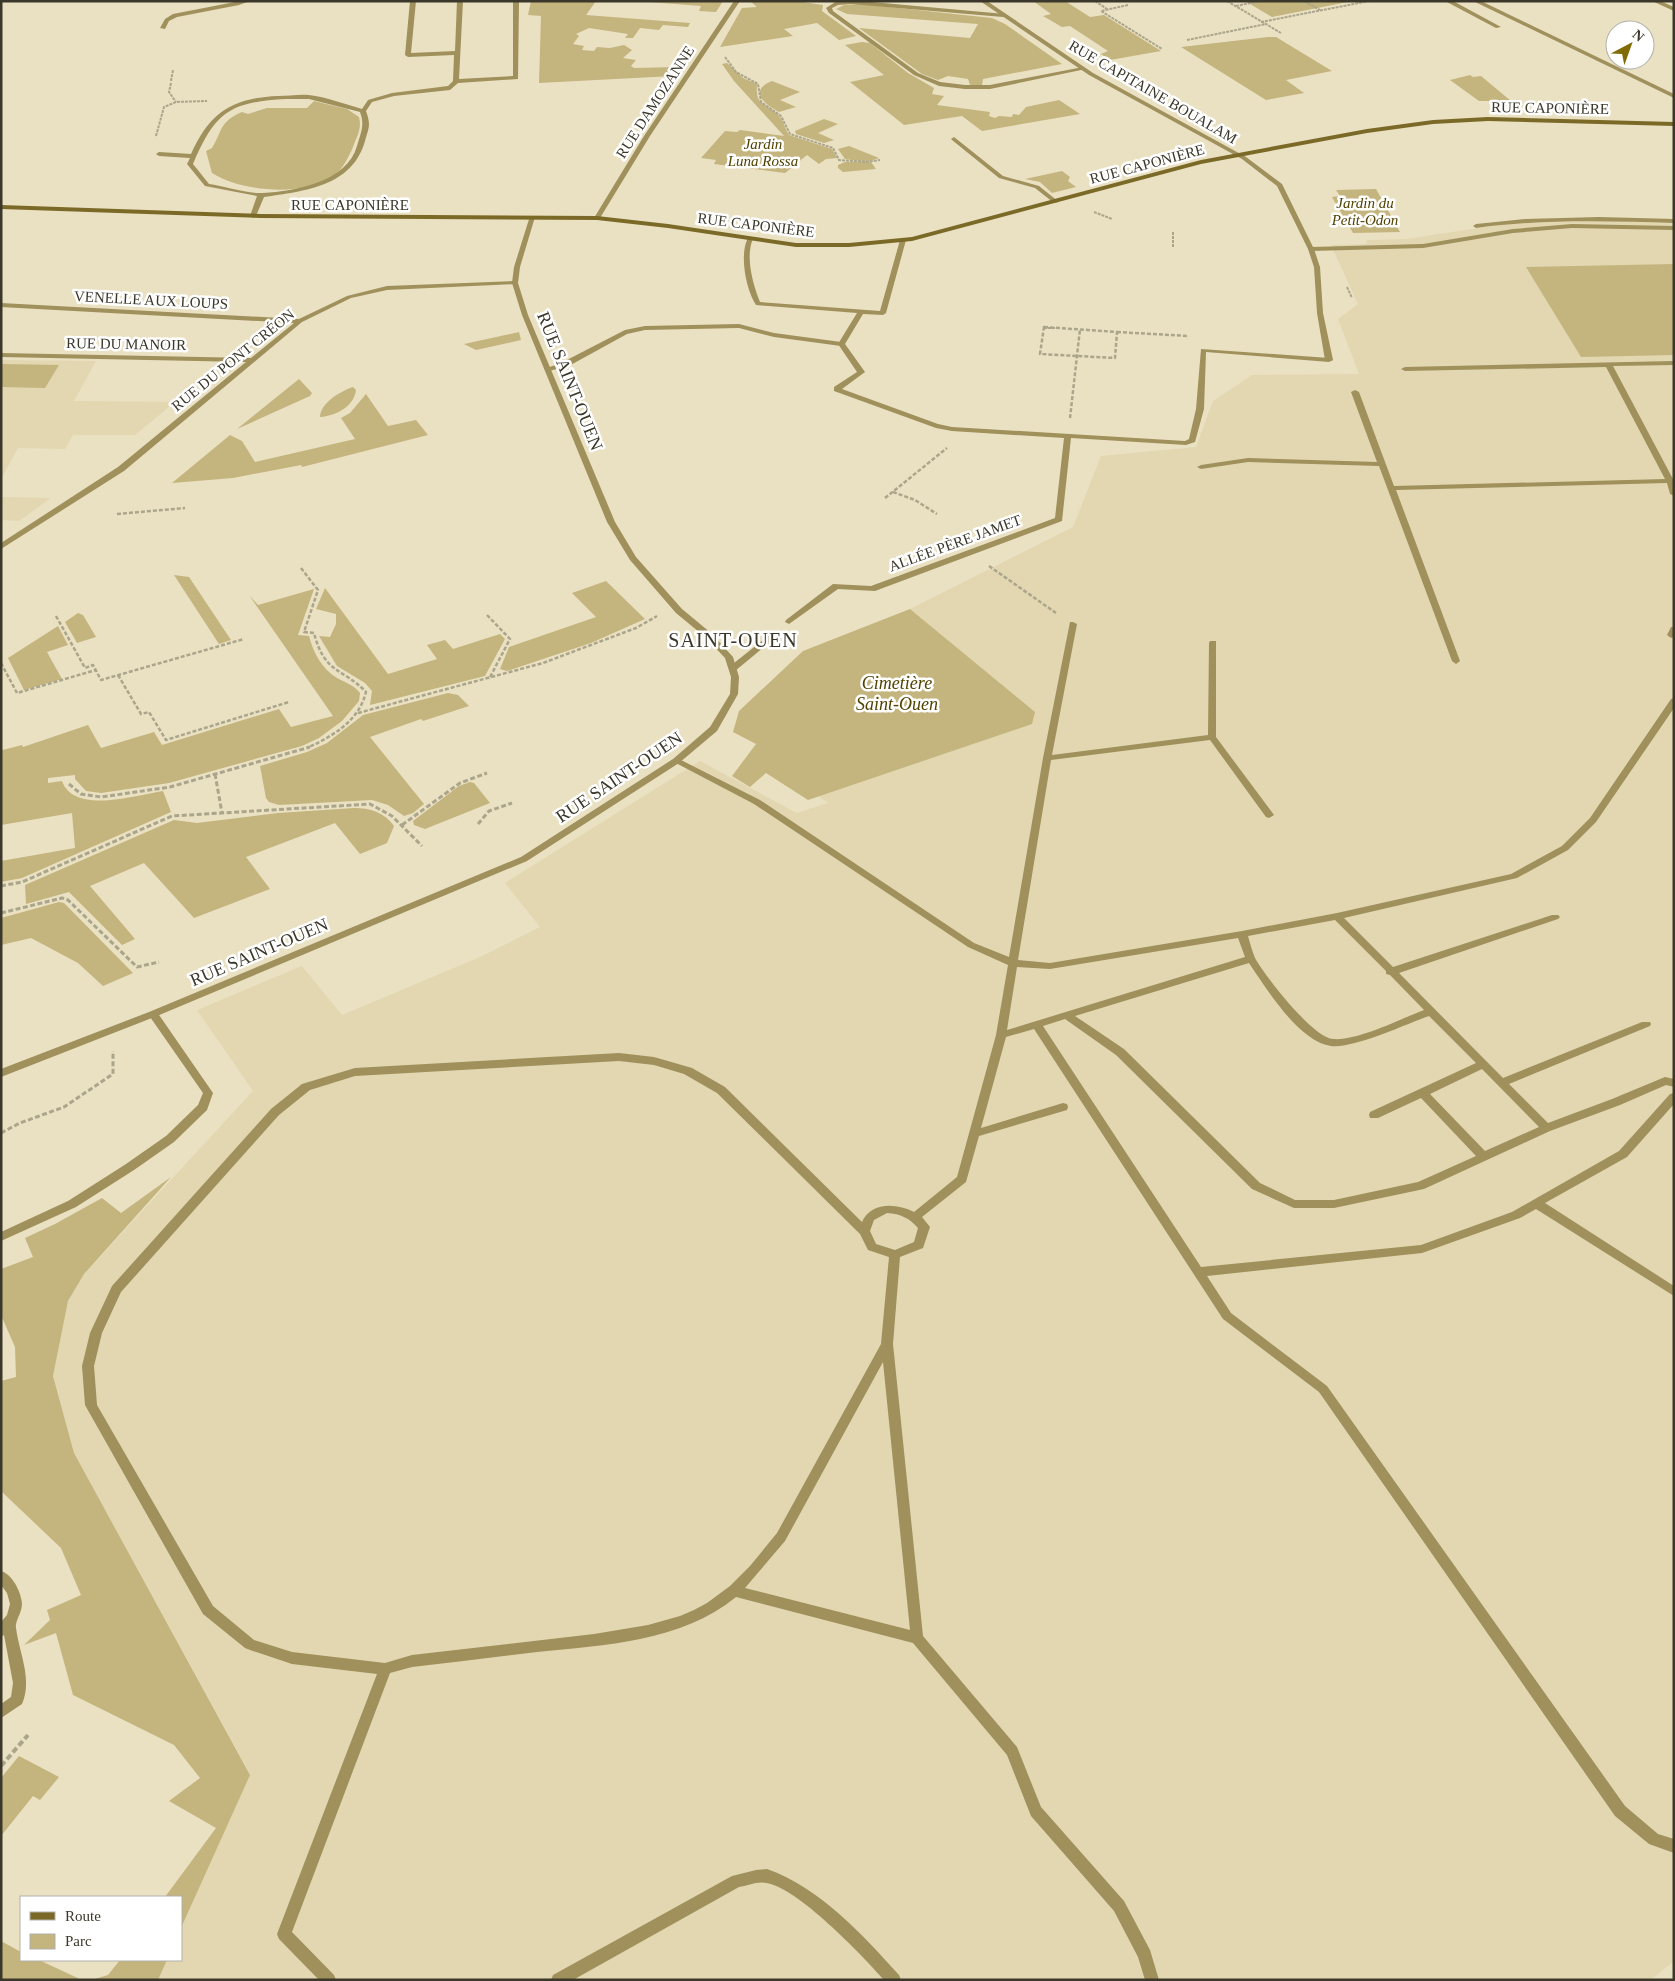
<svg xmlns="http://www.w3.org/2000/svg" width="1675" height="1981" viewBox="0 0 1675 1981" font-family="Georgia,serif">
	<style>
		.built { fill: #e2d7b1 }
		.green { fill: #c4b47e }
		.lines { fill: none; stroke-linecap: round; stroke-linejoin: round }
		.path-far3 { stroke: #aba58c; stroke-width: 2; stroke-dasharray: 3 1; stroke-linecap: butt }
		.path-far2 { stroke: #aba58c; stroke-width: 2.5; stroke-dasharray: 4 2; stroke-linecap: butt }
		.path-far1 { stroke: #aba58c; stroke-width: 3; stroke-dasharray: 5 2.5; stroke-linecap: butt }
		.path { stroke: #aba58c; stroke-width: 4; stroke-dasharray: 6 3; stroke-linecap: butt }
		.service { fill: #9f905c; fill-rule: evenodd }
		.minor { fill: #9f905c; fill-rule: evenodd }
		.tertiary { fill: #9f905c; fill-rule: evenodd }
		.secondary { fill: #7b6a27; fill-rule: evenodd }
		.labels { text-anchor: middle; stroke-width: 5; stroke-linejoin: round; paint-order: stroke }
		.far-street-label { font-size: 15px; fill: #3b382b; stroke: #fff }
		.far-park-label { font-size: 15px; font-style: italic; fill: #514200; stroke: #fff }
		.street-label { font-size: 18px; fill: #3b382b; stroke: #fff }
		.park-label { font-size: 18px; font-style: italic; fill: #514200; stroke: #fff }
		.quarter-label { font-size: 20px; letter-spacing: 1px; fill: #3b382b; stroke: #fff }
	</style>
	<rect width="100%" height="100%" fill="#eae1c2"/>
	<g class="built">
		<path d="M1580,220L1674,223V1961L1651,1980H158L167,1960H181V1928L250,1774L74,1453L53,1376L68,1301L84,1274L253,1091L197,1010L302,966L342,1015L480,957L540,927L505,883L700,761L797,813L828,803L818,796L1035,712L910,609L1073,527L1101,456L1196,447L1213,401L1252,375L1359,374L1338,319L1358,304L1331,245L1367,244L1366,240L1406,239L1512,223Z"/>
		<path d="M1,360L96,361L74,401L175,402L135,435H73L65,449L18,448L1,479Z"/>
		<path d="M1,497L51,498L19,521L1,520Z"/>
	</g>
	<g class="green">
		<path d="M531,1H596L586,15L690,23L688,27L663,25L659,30L640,28L633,38H625L628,34L589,28L576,34L579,36L573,44L584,46L582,50L594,51L597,47L610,48L624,45L632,50L623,58L636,60L631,66L634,68L679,67L673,76L539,83L541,16L528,15Z"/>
		<path d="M636,1H723L716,12L699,11L701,6Z"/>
		<path d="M750,1H796L823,5L822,11L856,36L839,40L817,23L784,29L793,36L720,47L742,8L757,7Z"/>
		<path d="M1033,1H1065L1090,17L1104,15L1161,51L1110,60L1101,54L1108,51L1070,26L1062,27L1043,16L1051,14Z"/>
		<path d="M1245,1H1353L1272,17Z"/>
		<path d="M861,4L992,18L1005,24L1062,64L983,79L982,85H970L968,79L948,76L938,80L922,74L859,28L970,38L978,24L847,14L836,9L844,5Z"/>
		<path d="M1268,37H1276L1332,71L1286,80L1304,93L1266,100L1181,47Z"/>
		<path d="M862,42L870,43L908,73L934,88L932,94L944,96L937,105L990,112L989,116L995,118L999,116L1012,117L1013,114L1019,115L1026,107L1059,100L1080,114L982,131L962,116L904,125L850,82L884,75L845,45Z"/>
		<path d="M727,63L743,78L757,84C755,109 767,101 780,117C784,122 785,129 789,135L832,149L837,158L826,159L819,164L807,155L785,173L714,164L716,160L701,158L725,131L737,132L740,130L784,136L734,81L722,64Z"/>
		<path d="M1470,75L1473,77L1481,76L1511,101H1479L1450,80Z"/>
		<path d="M772,81L800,92L780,100L796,107L779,112C764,104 748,91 772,81Z"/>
		<path d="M314,101L347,109L359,117C362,129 357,136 353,147C349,156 343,169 334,176C304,197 242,192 212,173L206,151L212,148C223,130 219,122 242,112L248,114L267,108H307Z"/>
		<path d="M824,119L838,124L818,133L834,140L824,143L796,134L795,131Z"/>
		<path d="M849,146L879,158L867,162L845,159L838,149Z"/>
		<path d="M845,162H871L876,169L843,172L838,168V165Z"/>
		<path d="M1062,171L1070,177L1068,181L1076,187L1052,193L1040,182L1025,179Z"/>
		<path d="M1376,189L1400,232L1353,233L1332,197L1340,196L1336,190Z"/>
		<path d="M1674,264V355L1581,357L1526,267Z"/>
		<path d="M519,332L521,340L476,350L464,344Z"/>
		<path d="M1,364L59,365L45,388L1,387Z"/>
		<path d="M299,379L312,393L310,396L237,429Z"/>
		<path d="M353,387L356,390C354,407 335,416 320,417C320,403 341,391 353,387Z"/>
		<path d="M366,394L388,426L416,420L428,435L302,467L301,465L233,478L172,483L230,435L242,441L255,462L355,439L341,418L350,413Z"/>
		<path d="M174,575L189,577L231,640L219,644Z"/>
		<path d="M606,581L645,619L591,643L507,671L500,669L509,647L596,617L572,593Z"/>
		<path d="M325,588L388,674L437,659L427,645L445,640L453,649L500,634L505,639L485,676L370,705L372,691L365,683L337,666L319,636L330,637L336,624V614L316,609Z"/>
		<path d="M314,589L298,635L309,636C313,652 322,669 337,678C346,683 354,685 360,693L359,701L342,721L319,738L302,746L169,783L101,793L86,791L75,779V775L48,778V783L62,781C74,815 137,795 163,791L171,812L22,878L1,882V861L75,848L72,813L1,825V747L3,750L22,745L23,747L88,725L101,748L154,732L162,745L279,709L291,727L333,716L249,595L258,605Z"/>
		<path d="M910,609L1035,712L1032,724L808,800L766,773L750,787L732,776L756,744L733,732L739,711L803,651Z"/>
		<path d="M78,613L83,615L96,637L77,643L65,622Z"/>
		<path d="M58,626L68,645L47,652L62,679L24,690L8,658Z"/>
		<path d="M448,693L458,695L469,706L423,721L421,719L370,737L424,804L413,813L404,816L388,805L372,800L279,805L269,802L266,798L260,766L307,752L327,743L363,715Z"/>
		<path d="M470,782L474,783L490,803L425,829L414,825L413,821L459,786Z"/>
		<path d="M354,808C370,808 384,812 394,826L387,843L360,854L335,823L246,857L270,889L194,918L144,863L90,886L135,939L122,945L69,892L26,904L25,885L174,820L197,823L278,813Z"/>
		<path d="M59,902L64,903L133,973L103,986L78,963L31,938L1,945V918Z"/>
		<path d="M171,1177L84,1274L68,1301L53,1376L74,1453L250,1775L181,1928V1897H165L216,1828L169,1801L200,1778L174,1745L73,1695L56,1633L24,1645L50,1620L47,1610L81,1595L61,1548L1,1491V1381L16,1377L15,1347L1,1315V1269L33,1257L25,1238L55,1224L102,1198L121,1213Z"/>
		<path d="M19,1756L59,1777L40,1800L33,1796L1,1836V1778Z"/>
		<path d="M1,1941L21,1952V1960H39L82,1980H1Z"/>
		<path d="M120,1960H167L158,1980H91L108,1975Z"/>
	</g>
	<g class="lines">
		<g class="path-far3">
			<path d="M1095,1L1107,9"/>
			<path d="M1227,1L1281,33"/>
			<path d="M1304,1L1320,10"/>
			<path d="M1128,5L1101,11L1162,49"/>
			<path d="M1236,6L1260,1"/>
			<path d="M1261,22L1369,1"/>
			<path d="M1187,40L1266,24"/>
			<path d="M725,57L736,72L758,84L761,102L781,116L790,134L833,148L839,160L867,162L880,160"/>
			<path d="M171,81L173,70"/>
			<path d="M171,83L169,92L176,102"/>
			<path d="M156,136L164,107L176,102L207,101"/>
			<path d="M1094,212L1112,219"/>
			<path d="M1173,232V247"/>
			<path d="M1347,287L1352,298"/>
			<path d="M1044,328H1056"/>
		</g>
		<g class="path-far2">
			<path d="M1044,327L1117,332L1115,358L1040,354Z"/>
			<path d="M1117,332L1189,336"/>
			<path d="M1070,418L1080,329"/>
			<path d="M893,492L915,500L937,514"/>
			<path d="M885,498L947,448"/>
			<path d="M117,514L185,508"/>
			<path d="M989,566L1056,613"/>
			<path d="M301,568L318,590L304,632L314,633C325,675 342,667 366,692C359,721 333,736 307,748"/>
			<path d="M487,615L510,639L489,679"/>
			<path d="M56,616L85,668L93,665L101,680L244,639"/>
			<path d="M1,663L17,693L96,670"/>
			<path d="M118,675L141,714L149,712L166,740L289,702"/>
			<path d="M358,713L543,663L636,628L657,616"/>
		</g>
		<g class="path-far1">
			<path d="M215,774L222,813"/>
			<path d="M69,784L81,794L101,797L170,787L310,747"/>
			<path d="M478,824L489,811L512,803"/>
			<path d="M402,825L460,783L487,773"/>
			<path d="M1,886L22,882L172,816L370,804L392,816L422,846"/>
			<path d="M1,913L62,898L68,900L137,967L159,962"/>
			<path d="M1,1133L20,1123L64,1107L113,1074V1051"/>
		</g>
		<path class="path" d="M1,1766L28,1735"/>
		<g class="service">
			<path d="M240,1H250L239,5L177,17L169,21L165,29L160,28L165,19L173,14Z"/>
			<path d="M410,1H416L411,53L455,51L457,1H463L459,79L513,76V1H519L518,79L458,83L450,90L394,96L372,102L366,111C371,125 369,127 365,141C352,187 304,191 264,197L256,216L253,218L250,216L257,196L205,186L187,164L190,158L159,156L156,154L159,152L191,154C210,112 232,98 278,96C288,96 299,94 309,95C326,97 345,104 362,109L368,100L392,93L448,86L453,81L454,55L408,57L405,55ZM286,99H309L360,112C365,125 361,132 357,146C347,182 295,191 263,193C248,194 224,186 209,184L193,164C215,112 230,102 286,99Z"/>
			<path d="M837,1H861L1005,14L1006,15L1003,17L851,4L838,5L832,8L833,11L918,73L940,82L965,85H990L1083,67L1086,69L990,89H965L939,86L914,75L829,13L826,8Z"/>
			<path d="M1445,1H1453L1501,27L1496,28Z"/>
			<path d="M954,137L1003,176L1039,186L1059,202L1054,203L1035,188L999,178L952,140L951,139Z"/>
			<path d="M1572,224L1674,226V230L1572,228L1513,233L1423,248L1311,251L1308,249L1311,247L1423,244L1513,229Z"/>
			<path d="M750,237L753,239C745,256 753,285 760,302L880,311L900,240L905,239L906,240L886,313L883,315L863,314L845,344L865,372L842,389L938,424L952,427L1185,441L1189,439L1196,409L1201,349L1329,358L1333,360L1329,362L1206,352L1204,409L1195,442L1186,445L1071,438L1062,521L875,591L838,589L789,624L785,622L786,620L833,584L871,586L1055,518L1064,438L952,431L936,428L834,391V387L857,372L838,344L857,313L756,305C746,290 739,254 748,238Z"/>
			<path d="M1674,361V365L1613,366L1674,481V496L1670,494L1667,483L1396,490L1460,661L1456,664L1452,661L1379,466L1248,462L1201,469L1197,467L1201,465L1248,458L1377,462L1351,392L1355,390L1359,392L1394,486L1665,479L1606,367L1405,371L1401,369L1405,367Z"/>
			<path d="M1070,622H1073L1077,624L1052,755L1208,735L1209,643L1210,641H1216V737L1274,815L1269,818L1266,817L1210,740L1051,760L1018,960L1050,963L1242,931L1337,913L1511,874L1562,846L1590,818L1671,699L1674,698V708L1596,822L1568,850L1517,878L1344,918L1393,967L1552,915H1558L1560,917L1558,919L1399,973L1503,1078L1642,1022H1650L1651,1024L1650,1026L1509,1084L1548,1123L1612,1099L1665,1077L1674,1079V1087L1666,1085L1620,1105L1550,1131L1424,1189L1334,1208H1294L1252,1189L1116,1055L1065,1019L1043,1026L1201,1267L1421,1245L1512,1212L1619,1151L1670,1094L1674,1093V1104L1627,1157L1545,1203L1674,1286V1296L1536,1209L1520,1218L1422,1253L1207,1276L1231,1313L1327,1386L1625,1806L1658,1834L1674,1839V1853L1649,1844L1615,1816L1319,1392L1223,1319L1034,1029L1006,1037L981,1128L1063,1103L1067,1104L1068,1107L1067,1110L979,1136L966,1182L922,1217L930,1227L923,1248L900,1257L893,1344L923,1636L1017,1747L1041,1807L1124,1901L1150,1950L1159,1980H1145L1138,1957L1114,1911L1031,1816L1007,1755L913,1643L736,1597C681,1642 605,1645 537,1652C495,1657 454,1662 412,1667L390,1673L292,1932L334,1975L336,1980H319L279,1939L277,1934L377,1674L292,1664L250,1650L245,1648L203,1614L85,1405L82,1366L90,1333L112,1286L271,1109L302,1084L355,1068L619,1053L654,1057L692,1068L725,1087L862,1222C871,1202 896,1203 914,1212L957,1177L996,1035L1008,965L968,947L754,804L672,761L676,758L679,759L760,800L974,943L1009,957L1043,758ZM1335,920L1386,971V974L1390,975L1424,1010C1400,1019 1358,1041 1333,1039C1313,1038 1265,976 1255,958C1252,951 1250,943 1248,936ZM1238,938L1245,957L1007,1030L1017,967L1050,969ZM1249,963C1266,988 1299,1042 1331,1046C1353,1049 1406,1024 1429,1016L1476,1063L1370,1112L1369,1115L1370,1118H1378L1421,1098L1476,1156L1418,1182L1334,1200H1295L1260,1183L1124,1049L1075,1016ZM619,1061L654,1065L684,1074L717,1093L860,1234L868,1250L889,1257L881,1344L777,1533L750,1566L730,1586L707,1603L694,1610L680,1616L648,1625L594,1634L412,1655L385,1663L292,1652L254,1640L213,1606L97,1405L94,1366L102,1333L121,1292L279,1115L310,1090L355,1076ZM1482,1069L1539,1127L1485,1151L1430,1094ZM887,1213C901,1214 909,1218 918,1228L914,1242L895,1250L876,1244L870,1231L874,1220ZM883,1362L910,1630L745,1588L785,1541Z"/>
			<path d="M1671,627H1674V637L1671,638L1667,635Z"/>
			<path d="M772,633L776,636L775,638L735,671H729V667Z"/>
			<path d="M153,1011L157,1012L213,1093L207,1110L174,1142L134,1170L76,1207L1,1241V1232L68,1201L126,1164L166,1136L198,1105L203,1093L148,1014Z"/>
			<path d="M1,1571C11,1574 19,1588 21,1598C25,1611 15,1618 16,1628C19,1652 33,1680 22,1704L1,1718V1704L11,1697L13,1683L4,1635L1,1637V1622L7,1615L10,1604L7,1593L1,1585Z"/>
			<path d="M767,1869C820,1888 862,1934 899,1975L901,1980H884C862,1955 797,1887 766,1883C757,1881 747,1886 739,1887L573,1980H551L553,1975L732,1876L756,1870Z"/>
		</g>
		<g class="minor">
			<path d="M980,1H987L1093,73L1246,157L1282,184L1314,249L1320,267L1323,313L1333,360L1331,361L1325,360L1317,313L1314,267L1308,249L1277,186L1242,159L1089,75Z"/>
			<path d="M1473,1H1481L1674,94V98Z"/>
			<path d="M1599,217L1674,219V223C1607,221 1542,219 1476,228L1473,226L1476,224L1525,219Z"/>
			<path d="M515,281L517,282V284L387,290L351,298L302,322L124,471L1,549V543L118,467L246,362L1,357V353L251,358L294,323L1,307V303L299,319L347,296L387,286Z"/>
			<path d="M739,324L774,333L841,342L844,344L841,346L774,337L739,328L645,330L627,334L567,367L548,371L544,369L561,363L625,330L645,326Z"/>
		</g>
		<g class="tertiary">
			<path d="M734,1H740L650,136L600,218L595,219L594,218L644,136Z"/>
			<path d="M1652,1H1660L1674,7V11Z"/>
			<path d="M530,216L535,217L520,267L518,283L528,315L615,522L636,557L682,609L711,633L733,657L739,677L738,694L717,731L679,763L527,861L157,1016L1,1077V1069L149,1012L521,857L673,759L710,727L730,694L731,677L725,658L705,637L676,613L630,560L607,522L522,315L512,283L514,267Z"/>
		</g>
		<path class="secondary" d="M1488,117L1674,122V126L1488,121L1433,124L1367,133L1201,164L912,241L849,247H796L668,228L597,220L261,218L1,209V205L261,214L597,216L668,224L796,243H849L912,237L1201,160L1367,129L1433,120Z"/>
	</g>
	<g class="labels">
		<g class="far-street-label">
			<text transform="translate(1153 92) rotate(30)" y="5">RUE CAPITAINE BOUALAM</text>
			<text transform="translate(655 102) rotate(-57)" y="5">RUE DAMOZANNE</text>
			<text transform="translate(1550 108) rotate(1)" y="5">RUE CAPONIÈRE</text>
			<text transform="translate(1147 164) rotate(-15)" y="5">RUE CAPONIÈRE</text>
			<text x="350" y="210">RUE CAPONIÈRE</text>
			<text transform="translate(756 225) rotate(7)" y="5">RUE CAPONIÈRE</text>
			<text transform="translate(151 300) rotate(3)" y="5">VENELLE AUX LOUPS</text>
			<text transform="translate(126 344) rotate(1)" y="5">RUE DU MANOIR</text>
			<text transform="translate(233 360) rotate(-39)" y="5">RUE DU PONT CRÉON</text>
			<text transform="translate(955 543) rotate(-20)" y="5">ALLÉE PÈRE JAMET</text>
		</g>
		<g class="far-park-label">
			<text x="763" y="149">Jardin<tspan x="763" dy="17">Luna Rossa</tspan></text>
			<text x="1365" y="208">Jardin du<tspan x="1365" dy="17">Petit-Odon</tspan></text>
		</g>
		<g class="street-label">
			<text transform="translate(570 381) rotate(68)" y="6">RUE SAINT-OUEN</text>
			<text transform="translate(619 777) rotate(-34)" y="6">RUE SAINT-OUEN</text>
			<text transform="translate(259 952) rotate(-23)" y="6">RUE SAINT-OUEN</text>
		</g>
		<g class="park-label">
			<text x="897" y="689">Cimetière<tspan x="897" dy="21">Saint-Ouen</tspan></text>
		</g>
		<g class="quarter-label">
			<text x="733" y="647">SAINT-OUEN</text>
		</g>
	</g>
	<rect width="1675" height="1981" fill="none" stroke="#3b382b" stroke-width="5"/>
	<rect x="20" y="1896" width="162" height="65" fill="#ffffff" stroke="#b1afaa"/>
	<rect x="30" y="1912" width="25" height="8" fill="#7b6a27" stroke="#b1afaa"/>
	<text x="65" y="1921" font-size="15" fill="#3b382b">Route</text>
	<rect x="30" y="1934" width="25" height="15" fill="#c4b47e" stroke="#b1afaa"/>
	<text x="65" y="1946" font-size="15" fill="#3b382b">Parc</text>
	<g transform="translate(1630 45) rotate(41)"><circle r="24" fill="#ffffff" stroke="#b1afaa"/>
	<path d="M0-4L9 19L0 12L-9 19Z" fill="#816b04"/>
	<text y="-8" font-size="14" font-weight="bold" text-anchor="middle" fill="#3b382b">N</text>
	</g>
</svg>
